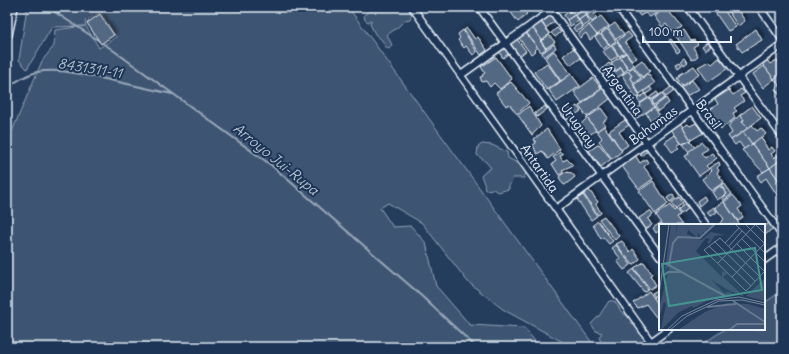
<svg xmlns="http://www.w3.org/2000/svg" width="789" height="354" viewBox="0 0 789 354" font-family="Delius,sans-serif">
	<style>
		.green { fill: #3e5472; stroke: #93a2b5; fill-rule: evenodd }
		.lines { fill: none; stroke-linecap: round; stroke-linejoin: round }
		.stream { stroke: #99a8ba; stroke-width: 2 }
		.building { fill: #536782; stroke: #e8f1f8; filter: url(#shadow) }
		.minor-casing { stroke: #e8f1f8; stroke-width: 9 }
		.highway-casing { stroke: #e8f1f8; stroke-width: 12 }
		.minor { stroke: #1d3557; stroke-width: 6 }
		.highway { stroke: #1d3557; stroke-width: 9 }
		.labels { text-anchor: middle; stroke-width: 4; stroke-linejoin: round; paint-order: stroke }
		.street-label { font-size: 13px; fill: #e8f1f8; stroke: #1d3557 }
		.water-label { font-size: 14px; font-style: italic; fill: #b4c1ce; stroke: #1d3557 }
		.inset-river { fill: none; stroke: #657890; stroke-width: 2 }
		.inset-road { fill: none; stroke: #73859b; stroke-width: 1 }
		.view { fill: #459590; fill-opacity: 0.15; stroke: #459590; stroke-width: 2 }
		.inset-edge { fill: none; stroke: #e8f1f8; stroke-width: 2 }
	</style>
	<defs>
		<filter id="shadow"><feDropShadow dx="2" dy="-2" stdDeviation="2" flood-color="#0009"/></filter>
	</defs>
	<rect width="100%" height="100%" fill="#253d5d"/>
	<filter id="ink" filterUnits="userSpaceOnUse"><feTurbulence type="fractalNoise" baseFrequency=".025" numOctaves="2"/><feDisplacementMap in="SourceGraphic" scale="8" xChannelSelector="R" yChannelSelector="G"/><feConvolveMatrix kernelMatrix="1 2 1 2 8 2 1 2 1" color-interpolation-filters="sRGB"/></filter>
	<g filter="url(#ink)">
		<g class="green">
			<path d="M27,7H348L595,347H572L504,310L468,282L422,223L388,203L380,208L393,227L411,226L426,243L436,286L470,325L524,328L540,347H7V143L42,61L54,46L55,30L85,26L52,27L27,69L19,60ZM101,12L116,37L99,48L86,26L85,21Z"/>
			<path d="M381,7H408L409,10L412,13L410,19L405,20L398,27L387,35L392,45L389,49L385,46L382,40L375,34L370,24L371,22V20L368,22L365,20L364,15C369,11 374,10 381,9Z"/>
			<path d="M482,144L492,145L507,152L508,158L523,166L527,170L524,178H513L509,186V189L498,192L493,189L485,190L484,183L481,176L485,172L491,168L486,162L477,155L478,147Z"/>
			<path d="M782,291V347H698L725,329H764V303Z"/>
			<path d="M609,301H614L618,306L622,313C633,318 640,322 641,335L644,336L649,343L647,347H608L601,342L599,337L602,333L596,331L591,324L599,316Z"/>
		</g>
		<g class="lines">
			<g class="stream">
				<path d="M47,7L110,48L271,165L415,290L476,347"/>
				<path d="M58,14L61,7"/>
				<path d="M7,88C16,81 26,75 37,72C60,68 83,75 105,79C127,84 149,89 172,94"/>
			</g>
		</g>
		<g class="building">
			<path d="M507,7H521L527,14L518,22Z"/>
			<path d="M570,7H583L584,8L567,20L564,15L572,10Z"/>
			<path d="M588,7H596L579,20L576,15Z"/>
			<path d="M637,7H665L650,17L645,13L640,16L635,9Z"/>
			<path d="M720,7H722L736,27L728,31L714,11Z"/>
			<path d="M725,7H736L745,21L738,26Z"/>
			<path d="M596,8L599,11L594,15L597,18L592,22L587,15Z"/>
			<path d="M666,8L682,27L672,32L666,24L662,27L654,16Z"/>
			<path d="M100,14L114,35L101,44L87,23Z"/>
			<path d="M550,14L555,21L546,28L541,21Z"/>
			<path d="M575,15L579,21L570,26L567,20Z"/>
			<path d="M586,15L590,22L583,27L579,20Z"/>
			<path d="M601,16L609,26L597,35L589,25Z"/>
			<path d="M540,21L550,34L542,40L532,27Z"/>
			<path d="M580,23L583,28L576,32L573,28Z"/>
			<path d="M615,23L624,34L616,39L608,28Z"/>
			<path d="M589,25L597,35L590,40L586,33L580,38L578,34Z"/>
			<path d="M532,27L541,40L540,41L546,49L541,52L526,32Z"/>
			<path d="M467,28L475,39L478,37L487,50L481,55L464,30Z"/>
			<path d="M557,28L561,32L555,37L551,33Z"/>
			<path d="M607,29L616,41L610,45L601,34Z"/>
			<path d="M756,29L762,40L742,52L736,44Z"/>
			<path d="M463,30L477,52L473,55L466,46L464,48L458,40L460,38L458,34Z"/>
			<path d="M684,30L691,41L694,40L698,44L693,47L698,56L692,60L676,36Z"/>
			<path d="M525,32L537,47L534,50L535,51L531,54L518,37Z"/>
			<path d="M628,32L632,37L625,42L637,58L632,60L617,41Z"/>
			<path d="M600,34L609,45L603,49L595,37Z"/>
			<path d="M549,35L555,42L546,48L541,41Z"/>
			<path d="M516,38L526,51L518,57L509,44Z"/>
			<path d="M671,39L680,51L677,53L669,40Z"/>
			<path d="M617,42L625,53L619,56L612,45Z"/>
			<path d="M707,42L711,46L705,50L702,46Z"/>
			<path d="M554,44L556,48L544,57L542,53Z"/>
			<path d="M611,46L618,56L610,61L603,51Z"/>
			<path d="M505,47L509,53L503,58L499,52Z"/>
			<path d="M574,48L581,58L571,65L563,56Z"/>
			<path d="M554,51L571,74L561,81L545,58Z"/>
			<path d="M626,53L634,65L629,69L620,57Z"/>
			<path d="M496,57L512,79L500,89L494,83L490,87L486,81L482,82L480,77L483,76L482,75L485,73L481,67Z"/>
			<path d="M620,57L628,69L624,72L621,67L616,71L611,63Z"/>
			<path d="M684,58L688,62L684,65L681,60Z"/>
			<path d="M719,58L728,68L708,82L698,67L709,61L712,64Z"/>
			<path d="M766,59L770,64L777,60L782,69V73L774,79L761,62Z"/>
			<path d="M642,60L650,71L642,77L634,66Z"/>
			<path d="M680,62L682,65L678,68L676,64Z"/>
			<path d="M547,63L560,81L547,90L534,72Z"/>
			<path d="M609,63L615,71L609,75L607,72L604,74L601,70Z"/>
			<path d="M694,66L700,74L682,86L677,78L680,76L679,75Z"/>
			<path d="M764,66L774,79L763,88L753,74Z"/>
			<path d="M633,67L641,78L634,83L630,77L632,76L628,71Z"/>
			<path d="M621,68L624,73L610,83L607,78Z"/>
			<path d="M628,71L632,76L630,77L634,83L633,84L640,96L636,98L622,75Z"/>
			<path d="M782,73V84L780,86L774,79Z"/>
			<path d="M571,74L580,86L557,102L549,90Z"/>
			<path d="M648,74L655,83L640,94L634,85Z"/>
			<path d="M593,78L601,88L582,103L574,92Z"/>
			<path d="M692,80L699,89L686,96L680,88Z"/>
			<path d="M511,82L529,103L517,114L509,104L506,106L496,93Z"/>
			<path d="M782,84V98L775,89Z"/>
			<path d="M650,87L652,90L646,94L644,91Z"/>
			<path d="M671,87L674,91L666,97L663,93Z"/>
			<path d="M603,88L611,98L587,117L579,106Z"/>
			<path d="M741,89L745,93L740,96L744,101L734,108L737,111L733,113L735,118L721,129L708,111L718,104L715,99L729,90L733,95Z"/>
			<path d="M657,92L659,95L651,100L650,97Z"/>
			<path d="M662,93L665,98L654,105L652,101Z"/>
			<path d="M645,94L648,98L640,103L637,99Z"/>
			<path d="M649,98L654,107L637,118L632,111L641,106L640,104Z"/>
			<path d="M666,98L669,103L658,111L655,106Z"/>
			<path d="M529,106L541,126L532,135L518,115Z"/>
			<path d="M545,106L547,109L537,117L535,113Z"/>
			<path d="M568,106L571,110L565,115L562,111Z"/>
			<path d="M577,106L581,111L567,120L564,116Z"/>
			<path d="M752,106L761,118L748,128L742,122L744,120L740,115Z"/>
			<path d="M654,107L659,115L651,121L646,113Z"/>
			<path d="M601,108L608,118L603,122L605,125L597,131L587,118Z"/>
			<path d="M740,115L744,120L742,122L748,128L731,140L728,136L732,133L728,126Z"/>
			<path d="M587,118L596,130L580,142L577,137L585,130L581,124Z"/>
			<path d="M625,120L629,125L619,132L628,145L621,150L609,131Z"/>
			<path d="M679,121L691,140L682,144L670,128Z"/>
			<path d="M696,123L703,133L691,140L683,127L688,124L690,126Z"/>
			<path d="M752,125L757,131L761,128L766,134L752,144L743,132Z"/>
			<path d="M604,126L622,151L612,159L599,141L602,138L597,131Z"/>
			<path d="M547,129L560,149L548,159L542,151L537,154L533,145L536,143L534,139Z"/>
			<path d="M743,132L752,144L744,149L739,142L735,145L731,140Z"/>
			<path d="M675,135L681,143L677,146L679,148L672,152L665,142Z"/>
			<path d="M761,137L768,150L772,147L775,151L771,154L774,158L778,155L780,160L770,168L752,144Z"/>
			<path d="M690,141L695,148L689,152L683,144Z"/>
			<path d="M702,142L708,149L701,153L705,158L712,153L717,158L706,166L709,169L699,176L685,156L689,154L688,152Z"/>
			<path d="M599,144L611,159L601,167L589,151Z"/>
			<path d="M752,144L770,168L763,172L742,150Z"/>
			<path d="M646,146L648,150L641,156L639,152Z"/>
			<path d="M560,152L563,154L560,156L563,161L567,159L573,165L562,170L564,172L559,175L552,164L556,161L553,157Z"/>
			<path d="M635,155L640,163L646,159L648,163L644,167L653,179L639,189L621,165Z"/>
			<path d="M779,161L782,166V185L770,168Z"/>
			<path d="M719,162L720,165L717,168L719,170L717,173L724,182L711,191L702,179L712,171L709,168Z"/>
			<path d="M770,168L782,185V193L777,195L766,178L761,182L757,176Z"/>
			<path d="M565,172L572,173L575,177L565,185L563,184L559,177Z"/>
			<path d="M653,181L668,204L655,214L639,191Z"/>
			<path d="M724,183L732,194L723,201L722,199L727,194L721,185Z"/>
			<path d="M720,186L727,194L717,200L712,192Z"/>
			<path d="M589,190L598,202L596,204L601,213L598,215L583,193Z"/>
			<path d="M673,194L675,198L670,202L667,198Z"/>
			<path d="M583,195L597,216L591,220L577,199Z"/>
			<path d="M733,195L742,206L738,209L743,217L738,221L724,202Z"/>
			<path d="M704,196L706,200L699,206L697,201Z"/>
			<path d="M679,197L683,203L675,209L671,203Z"/>
			<path d="M724,202L740,225H727L726,224L724,225H720L719,224L724,219L715,207Z"/>
			<path d="M685,204L688,209L681,214L678,210Z"/>
			<path d="M670,205L674,211L676,209L680,215L676,217L682,225H663L656,215Z"/>
			<path d="M714,207L717,212L710,216L707,212Z"/>
			<path d="M650,211L653,215L648,219L652,225L646,229L639,218Z"/>
			<path d="M604,216L619,236L615,240L599,219Z"/>
			<path d="M598,221L613,241L609,244L603,237L601,239L593,225Z"/>
			<path d="M660,223L662,225H660V230L656,233L653,228Z"/>
			<path d="M769,223L773,228L764,236V227Z"/>
			<path d="M622,241L630,252L633,249L640,259L633,265L616,244Z"/>
			<path d="M616,245L631,265L624,270L617,261L621,259L612,248Z"/>
			<path d="M644,262L652,274L650,275L656,285L650,289L634,268Z"/>
			<path d="M634,269L648,289L644,292L629,273Z"/>
			<path d="M658,290L660,293V303L652,293Z"/>
			<path d="M649,291L660,307V316L656,317L646,304L638,308L633,303Z"/>
		</g>
		<g class="lines">
			<defs>
				<g id="minor">
					<path d="M412,7L651,342L669,329"/>
					<path d="M479,7L660,256"/>
					<path d="M549,7L706,225"/>
					<path d="M618,7L782,235"/>
					<path d="M688,7L782,136"/>
					<path d="M759,7L782,39"/>
					<path d="M461,75L556,7"/>
					<path d="M556,209L782,45"/>
					<path d="M764,260L782,247"/>
				</g>
				<path id="highway" d="M7,35L13,7"/>
			</defs>
			<use href="#minor" class="minor-casing"/>
			<use href="#highway" class="highway-casing"/>
			<use href="#minor" class="minor"/>
			<use href="#highway" class="highway"/>
		</g>
	</g>
	<g class="labels">
		<g class="street-label">
			<text transform="translate(623 90) rotate(54)" y="5">Argentina</text>
			<text transform="translate(709 114) rotate(54)" y="5">Brasil</text>
			<text transform="translate(579 125) rotate(54)" y="5">Uruguay</text>
			<text transform="translate(653 125) rotate(-36)" y="5">Bahamas</text>
			<text transform="translate(540 168) rotate(55)" y="5">Antartida</text>
		</g>
		<g class="water-label">
			<text transform="translate(90 68) rotate(9)" y="5">8431311-11</text>
			<text transform="translate(276 159) rotate(39)" y="5">Arroyo Jui-Rupa</text>
		</g>
	</g>
	<g transform="translate(659 224)">
		<rect width="106" height="106" fill="#253d5d"/>
		<path d="M12,0H18L16,13L19,0H57L52,5L48,4L47,10L44,8L42,12L38,9L40,15L29,6L28,10L42,16L52,8L66,11L56,12L50,20L48,18L51,15L47,14L37,27L63,53V47L69,49L64,53L86,73L69,66L53,56L65,69L71,68L75,71L50,76L34,84L33,82L20,88L2,106L7,80L5,78L0,94V85L10,45L9,42L6,47ZM106,54V77L87,72ZM68,79L89,80L106,85V106H19L46,88Z" fill="#3e5472"/>
		<path class="inset-river" d="M6,39L66,72M10,41L14,19L19,13L41,14L56,0M4,52L9,48H23M74,77L106,98M48,83L77,80M70,106L78,100H106"/>
		<path class="inset-road" d="M76,0L106,29M86,0L106,20M97,1L106,10M83,15L106,38M55,17L96,57M66,19L80,4M78,20L105,47M50,22L92,62M70,22L83,7M59,39L97,0M73,53L106,19M101,53L61,14L45,26L87,67L106,47M0,70L10,0M8,106L23,92L57,76L80,73L106,79M11,106L28,92L60,77L83,76L106,81"/>
		<path class="view" d="M96,24L103,66L10,82L3,40Z"/>
		<rect width="106" height="106" class="inset-edge"/>
	</g>
	<rect width="789" height="354" fill="none" stroke="#1d3557" stroke-width="24"/>
	<rect x="12" y="12" width="765" height="330" fill="none" stroke="#e8f1f8" stroke-width="1.5" filter="url(#ink)"/>
	<path d="M643 36v6h88v-6" fill="none" stroke="#e8f1f8" stroke-width="2"/>
	<text x="649" y="36" font-size="12" fill="#e8f1f8" stroke="#1d3557" stroke-width="3" paint-order="stroke">100 m</text>
</svg>
